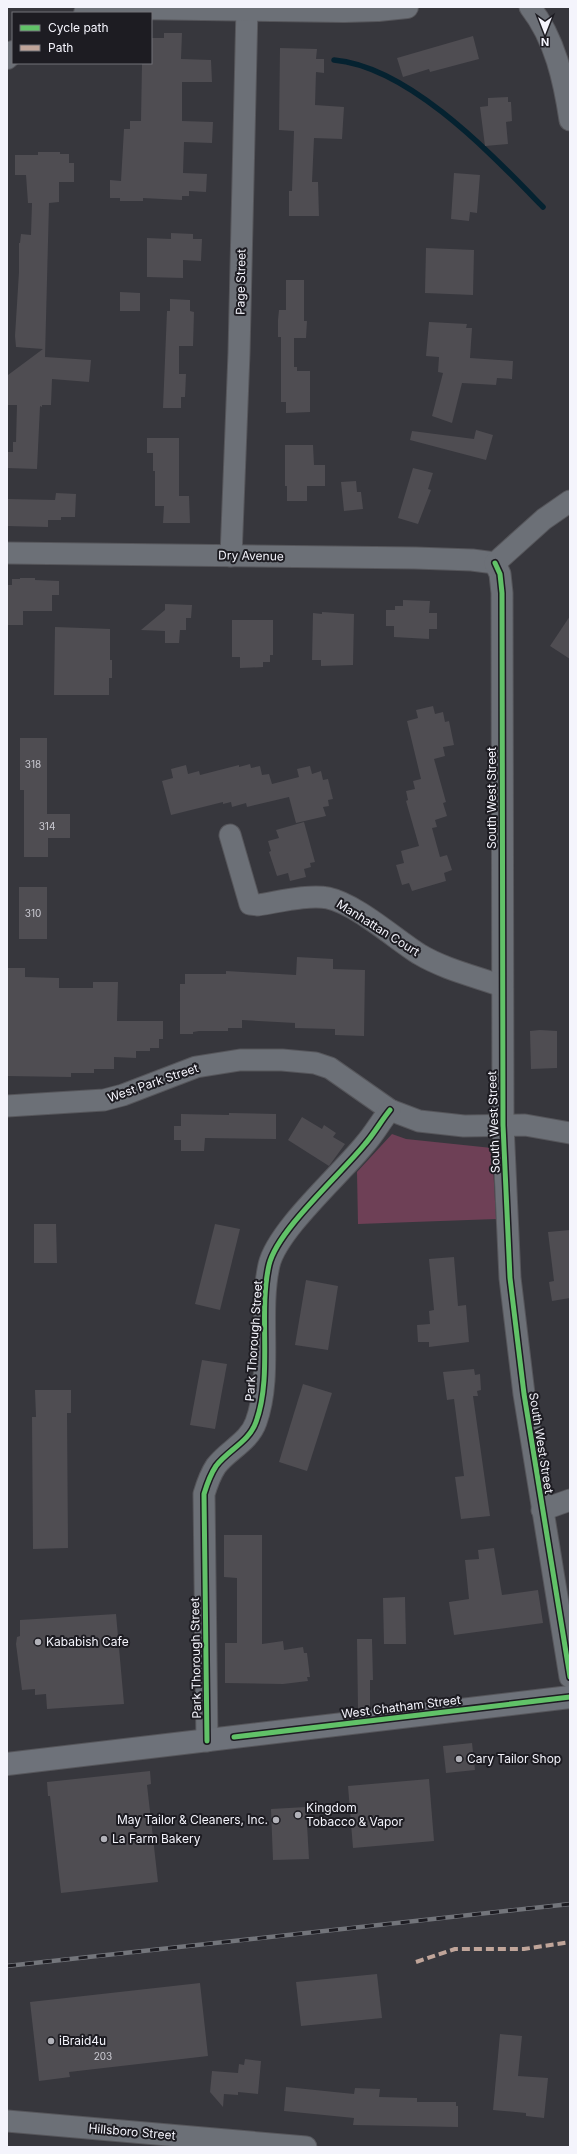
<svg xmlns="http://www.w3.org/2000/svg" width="577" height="2154" viewBox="0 0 577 2154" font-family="Inter,sans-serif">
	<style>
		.green { fill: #6e4056 }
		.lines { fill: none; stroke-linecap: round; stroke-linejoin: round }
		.stream { stroke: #052230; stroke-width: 5.5 }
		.building { fill: #4f4d52 }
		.minor-casing { stroke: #56565b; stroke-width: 23 }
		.tertiary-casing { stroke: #56565b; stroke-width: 24 }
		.secondary-casing { stroke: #56565b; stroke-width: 24 }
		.minor { stroke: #6c7077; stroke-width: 21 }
		.tertiary { stroke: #6c7077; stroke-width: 22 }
		.secondary { stroke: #6e727a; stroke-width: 22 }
		.rail-casing { stroke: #73757b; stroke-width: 4.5 }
		.rail { stroke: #1d1c22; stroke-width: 3; stroke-dasharray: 9; stroke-linecap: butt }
		.quiet { stroke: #c0a59a; stroke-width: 4; stroke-dasharray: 8 4; stroke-linecap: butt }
		.cycleway-casing { stroke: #1d1c22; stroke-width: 8 }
		.cycleway { stroke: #61c268; stroke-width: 5 }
		.poi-dot { fill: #b2b2b9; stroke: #1d1c22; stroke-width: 1.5 }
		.labels { text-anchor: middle; stroke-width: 4; stroke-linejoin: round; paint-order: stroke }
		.number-label { font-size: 10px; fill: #cbcad2 }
		.street-label { font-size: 12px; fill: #f4f4fc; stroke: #1d1c22 }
		.poi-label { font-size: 12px; fill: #f4f4fc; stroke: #1d1c22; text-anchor: start }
	</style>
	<rect width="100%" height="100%" fill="#37373d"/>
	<path class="green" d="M392,1134L406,1139L492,1148L496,1219L358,1224L357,1172Z"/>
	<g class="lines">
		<path class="stream" d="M334,60C410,67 492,155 543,207"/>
	</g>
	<g class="building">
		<path d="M164,33H182L181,59L211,60L212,82H182V121L213,122L212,143L184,142L183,173L207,174L206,192L189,191V196H182V200L143,198V201H120V198H110V180L121,181L124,129H130V121H141L142,63H151V38H164Z"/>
		<path d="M473,36L479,59L430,72L429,69L403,77L397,58Z"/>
		<path d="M280,48L317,49L316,59H324V73L316,72L315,105L344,107L342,139L314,138L312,182H318L319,216H289V191H292L294,131L279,130Z"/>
		<path d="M508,97V102H511L512,121L506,122L508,144L485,146L480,107L488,106V98Z"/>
		<path d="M38,152H60V154H69V163H74V182H59V202L49,203L45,357L91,360L89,382L52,379L51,405H42V407L40,406L37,469L7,468V452H13V442H16L17,405H7L8,375L43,349L16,347L15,336L19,272V243H20L21,234L31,235L32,203H28L26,175H15V155H38Z"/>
		<path d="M454,173L480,175L477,213L470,212L469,221L451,219Z"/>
		<path d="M171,233L193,234V239H202L201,261L183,260V278L147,277V238L171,239Z"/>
		<path d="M426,248L474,250L473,295L425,293Z"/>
		<path d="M286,280H304V321H307L306,338H294V367H297V371H310V412L286,413V402H281V337H278V320L279,310H286Z"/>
		<path d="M120,292L140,293V311H120Z"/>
		<path d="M170,299L190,300V311L194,312L193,346H179V374H186L185,397H181V408H163L167,311H170Z"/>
		<path d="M429,322L467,324L466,328H472L470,358L513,361L512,379L497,378L496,385L462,383L452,423L432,416L443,373L438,372L439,357L426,356Z"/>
		<path d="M476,430L493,435L486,460L410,440L412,431L474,439Z"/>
		<path d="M147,438H179V496H189L190,523H163L164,506H155V471H153V453H147Z"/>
		<path d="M285,445H313L314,465H325V486H307V501H287V486H285Z"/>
		<path d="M413,468L433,473L428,489L431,490L418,524L398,518Z"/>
		<path d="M356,481L357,492H361L363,509L344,511L341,482Z"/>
		<path d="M56,493L76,494L75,517H61V520H48V527L7,526V499L55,500Z"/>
		<path d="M20,578H35V580L59,581V595H52V611H23V625H7V585H12V579H20Z"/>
		<path d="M403,600L430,601L429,613H437V629H429V639L394,637V626H386V610H395V606H403Z"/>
		<path d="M165,604L192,605L191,618H186V630H180L179,643H165V631L141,630L165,610Z"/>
		<path d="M322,612L354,614L353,665L321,666V660H312L313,613L322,614Z"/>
		<path d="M570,616V659L550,646Z"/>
		<path d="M232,620H273V655H270V662H263V667L240,668V657H232Z"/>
		<path d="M55,627L110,629V660H112V678H109V695H54Z"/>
		<path d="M433,706L435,714L443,712L445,722L449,721L454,745L443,747L445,756L434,759L446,802L443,803L447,816L435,820L437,827L432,828L440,857L447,855L452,870L444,873L446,881L412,891L409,883L402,885L396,865L404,863L401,851L419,846L406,801L408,800L406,791L415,789L413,781L421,779L407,721L418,718L416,710Z"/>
		<path d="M20,738H47V814H70V838H48V857H24V790H20Z"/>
		<path d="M250,764L251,768L260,766L262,775L269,774L272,784L299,777L297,769L310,766L312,774L321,771L323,780L328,779L333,799L328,800L329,806L323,807L326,816L296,823L289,797L247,807L246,803L232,807L231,802L223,804V802L171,815L162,781L173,778L171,769L186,765L188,774L199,771L200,775L239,765V767Z"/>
		<path d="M304,822L315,862L310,863L311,867L304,869L306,877L290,881L288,873L277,876L269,852L271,851L268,841L279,838L276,830Z"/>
		<rect x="19" y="887" width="28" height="52"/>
		<path d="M297,957L333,959V969L365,970L364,1036L335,1035V1029L295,1028V1023L242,1020V1028H228V1031H199L193,1032V1034H180V984H185V974H226V971L296,975Z"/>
		<path d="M7,968H25V977L59,978V988H93V982H118L117,1021H163V1039H159V1048H150V1051H136V1058L114,1057V1069H94V1073H71V1077L7,1076Z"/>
		<path d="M540,1030L557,1031V1068L531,1069L530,1031Z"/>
		<path d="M229,1113L276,1114V1139L205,1138L204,1151H181V1140H174V1126H181V1114L229,1115Z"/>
		<path d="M302,1117L322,1129L324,1125L336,1133L333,1137L345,1144L329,1166L288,1140Z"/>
		<path d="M34,1224H56L57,1263H34Z"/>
		<path d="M215,1224L240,1229L220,1310L195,1304Z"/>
		<path d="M570,1230V1298L552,1301L549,1282L554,1281L548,1232Z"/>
		<path d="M454,1257L458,1306L466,1305L469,1342L429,1347V1342H418L417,1325L430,1324L429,1311L434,1310L429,1259Z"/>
		<path d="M306,1280L338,1286L328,1350L295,1345Z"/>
		<path d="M202,1360L227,1364L215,1429L190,1425Z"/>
		<path d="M474,1369L475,1375L480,1374L481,1390L477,1391L478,1396H473L490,1516L461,1519L455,1477L464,1476L454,1399L447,1400L443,1372Z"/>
		<path d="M303,1384L332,1393L307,1471L279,1462Z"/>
		<path d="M35,1390H71V1413H67L68,1548L33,1549L32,1417H36Z"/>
		<path d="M224,1535H262V1644L283,1641L284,1650L303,1647L304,1653H307L310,1677H307L308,1681L283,1684L225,1683V1643H237V1578L224,1577Z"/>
		<path d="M494,1548L502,1595L538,1590L543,1623L454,1635L449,1602L469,1599L465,1560L479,1559L478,1550Z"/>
		<path d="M405,1597L406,1644H384L383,1598Z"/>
		<path d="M116,1614L124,1704L47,1709L46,1694L35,1695V1689L22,1690L16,1644L17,1637L20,1636V1620Z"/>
		<path d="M357,1639H372L373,1680H370V1708L360,1709H358Z"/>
		<path d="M472,1743L475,1770L446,1773L443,1746Z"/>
		<path d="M150,1771L151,1784L147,1785L158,1882L61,1893L50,1796H48L47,1782Z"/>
		<path d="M429,1779L434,1841L353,1848L348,1786Z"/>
		<path d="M306,1807L309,1859L273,1860L271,1809Z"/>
		<path d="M377,1974L382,2018L301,2026L296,1982Z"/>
		<path d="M200,1983L208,2056L69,2072L70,2077L39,2081L30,2002Z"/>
		<path d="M500,2034L522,2036L518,2076L548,2078L544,2118L526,2116V2113L493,2110Z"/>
		<path d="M245,2059L261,2061L258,2094L238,2092V2095L224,2094L223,2107L210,2092L212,2071L238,2073L239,2064L244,2065Z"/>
		<path d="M286,2087L354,2094L355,2088L380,2089L379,2097L417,2098V2102H456V2106H458V2127L353,2125L354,2118L284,2111Z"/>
	</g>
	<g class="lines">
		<defs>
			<g id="minor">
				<path d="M530,7C555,39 564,80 570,120"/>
				<path d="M7,553L415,558L472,560L495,563"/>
				<path d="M231,556L239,353L247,7"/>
				<path d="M495,563L500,574L502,593L503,1125L510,1278L524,1394L570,1677"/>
				<path d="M495,563L544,519L570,501"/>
				<path d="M230,835L250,904L258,905C278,902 309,894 328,898C356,904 394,938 419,954C444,969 474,976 502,986"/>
				<path d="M7,1106L104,1100L123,1095L196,1067L240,1060H282L315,1063L330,1068L390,1110L419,1121L464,1126L525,1125L570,1133"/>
				<path d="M542,1510L570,1500"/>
				<path d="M207,1741L204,1494C207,1484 210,1475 216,1466C228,1450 249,1442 256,1422C273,1375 258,1314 269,1265C277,1230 341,1174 365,1144C374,1134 381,1121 390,1110"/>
				<path d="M7,2121L306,2147"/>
			</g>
			<g id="tertiary">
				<path d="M85,13L132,8L344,11L378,10L407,7"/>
				<path d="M7,58L13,52"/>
			</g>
			<path id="secondary" d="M7,1764L570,1697"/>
		</defs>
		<use href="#minor" class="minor-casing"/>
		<use href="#tertiary" class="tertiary-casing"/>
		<use href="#secondary" class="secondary-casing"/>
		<use href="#minor" class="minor"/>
		<use href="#tertiary" class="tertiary"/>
		<use href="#secondary" class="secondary"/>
		<defs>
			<path id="rail" d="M7,1966L570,1904"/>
		</defs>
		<use href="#rail" class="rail-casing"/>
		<use href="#rail" class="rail"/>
		<path class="quiet" d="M416,1962L455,1949H524L570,1942"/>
		<defs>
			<g id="cycleway">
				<path d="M495,563L500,574L502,593L503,1125L510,1278L524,1394L570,1677"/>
				<path d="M234,1737L570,1697"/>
				<path d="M207,1741L204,1494C207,1484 210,1475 216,1466C228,1450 249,1442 256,1422C273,1375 258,1314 269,1265C277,1230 341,1174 365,1144C374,1134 381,1121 390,1110"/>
			</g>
		</defs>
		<use href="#cycleway" class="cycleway-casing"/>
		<use href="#cycleway" class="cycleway"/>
	</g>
	<g class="poi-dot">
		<circle cx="38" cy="1642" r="4"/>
		<circle cx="459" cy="1759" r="4"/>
		<circle cx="298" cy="1815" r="4"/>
		<circle cx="276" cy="1820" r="4"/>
		<circle cx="104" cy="1839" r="4"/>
		<circle cx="51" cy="2041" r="4"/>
	</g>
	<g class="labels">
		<g class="number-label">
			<text x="33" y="768">318</text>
			<text x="47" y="830">314</text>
			<text x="33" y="917">310</text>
			<text x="103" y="2060">203</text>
		</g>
		<g class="street-label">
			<text transform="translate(241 282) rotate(-89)" y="4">Page Street</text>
			<text transform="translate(251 556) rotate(1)" y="4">Dry Avenue</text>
			<text transform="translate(492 798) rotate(-90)" y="4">South West Street</text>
			<text transform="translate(378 928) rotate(32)" y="4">Manhattan Court</text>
			<text transform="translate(153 1083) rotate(-19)" y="4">West Park Street</text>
			<text transform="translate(494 1122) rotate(-92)" y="4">South West Street</text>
			<text transform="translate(254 1341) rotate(-86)" y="4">Park Thorough Street</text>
			<text transform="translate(541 1443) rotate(81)" y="4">South West Street</text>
			<text transform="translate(196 1658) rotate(-91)" y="4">Park Thorough Street</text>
			<text transform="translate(401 1707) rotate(-7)" y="4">West Chatham Street</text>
			<text transform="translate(132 2132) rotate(5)" y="4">Hillsboro Street</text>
		</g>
		<g class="poi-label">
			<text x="46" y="1646">Kababish Cafe</text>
			<text x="467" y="1763">Cary Tailor Shop</text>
			<text x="306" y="1812">Kingdom<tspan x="306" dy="14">Tobacco &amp; Vapor</tspan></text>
			<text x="268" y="1824" text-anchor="end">May Tailor &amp; Cleaners, Inc.</text>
			<text x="112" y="1843">La Farm Bakery</text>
			<text x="59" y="2045">iBraid4u</text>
		</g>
	</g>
	<rect width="577" height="2154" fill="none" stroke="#f4f4fc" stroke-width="16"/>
	<rect x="12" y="12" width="140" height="52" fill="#1d1c22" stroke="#737279"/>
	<rect x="20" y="25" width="20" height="6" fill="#61c268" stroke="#737279"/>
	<text x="48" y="32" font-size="12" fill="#f4f4fc">Cycle path</text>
	<rect x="20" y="45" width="20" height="6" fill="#c0a59a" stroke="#737279"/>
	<text x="48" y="52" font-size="12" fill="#f4f4fc">Path</text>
	<g transform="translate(545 32) rotate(180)" stroke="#1d1c22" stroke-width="3" paint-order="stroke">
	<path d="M0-3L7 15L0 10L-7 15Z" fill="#f4f4fc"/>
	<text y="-6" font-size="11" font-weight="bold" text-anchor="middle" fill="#f4f4fc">N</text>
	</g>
</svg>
